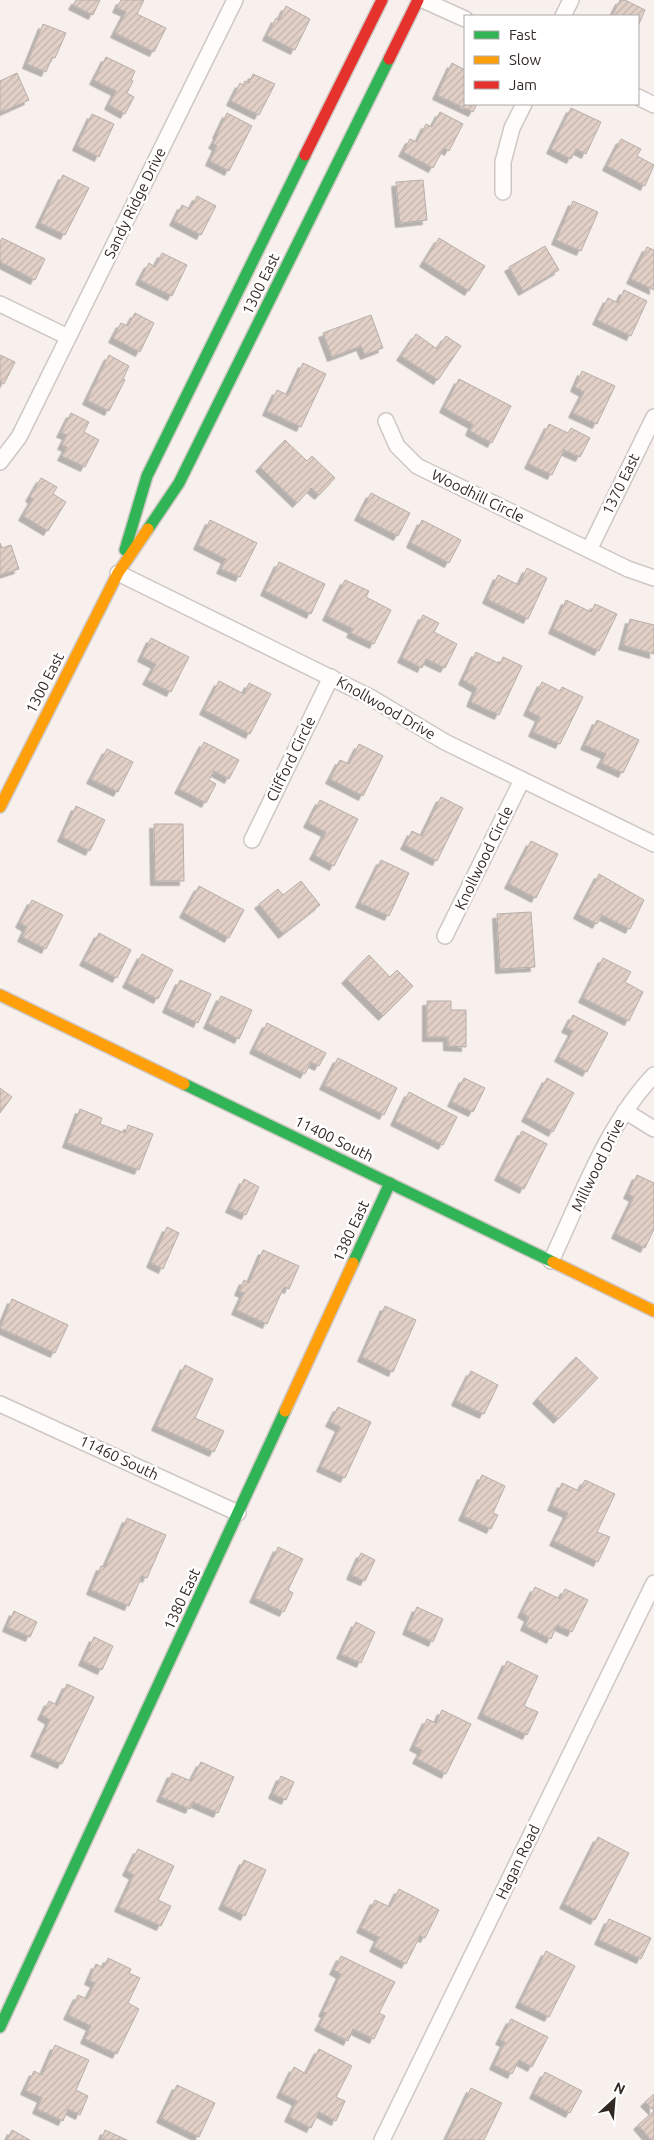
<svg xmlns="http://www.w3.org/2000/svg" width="654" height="2140" viewBox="0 0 654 2140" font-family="Ubuntu,sans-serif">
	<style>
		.building { fill: url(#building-hatch); stroke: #b7afab; filter: url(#shadow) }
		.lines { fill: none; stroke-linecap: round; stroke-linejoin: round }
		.street-casing { stroke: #cfc7c3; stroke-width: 18 }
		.fast-casing { stroke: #cfc7c3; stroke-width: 14 }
		.slow-casing { stroke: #cfc7c3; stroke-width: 14 }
		.jam-casing { stroke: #cfc7c3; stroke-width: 14 }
		.street { stroke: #fefdfc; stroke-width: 15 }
		.fast { stroke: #30b455; stroke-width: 11 }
		.slow { stroke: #ff9f0a; stroke-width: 11 }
		.jam { stroke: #e5322d; stroke-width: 11 }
		.labels { text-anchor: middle; stroke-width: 5; stroke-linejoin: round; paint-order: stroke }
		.street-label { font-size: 15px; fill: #332923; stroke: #fff }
	</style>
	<defs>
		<pattern id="building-hatch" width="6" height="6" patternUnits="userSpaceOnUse" patternTransform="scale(1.25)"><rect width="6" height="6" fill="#e2d0c7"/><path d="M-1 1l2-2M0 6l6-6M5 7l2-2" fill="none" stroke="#c2b3ab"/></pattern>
		<filter id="shadow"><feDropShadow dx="-4.5" dy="4.5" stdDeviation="0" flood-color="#0004"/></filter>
	</defs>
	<rect width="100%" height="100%" fill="#f7f0ec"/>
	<g class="building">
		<path d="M76,0H100L93,15L73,5Z"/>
		<path d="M121,0H144L137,14L166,28L154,52L115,33L126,12L117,8Z"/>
		<path d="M620,0H625L645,10L638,26V16H612Z"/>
		<path d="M286,6L310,19L295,50L267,36L276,18L279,20Z"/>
		<path d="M43,24L66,33L55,58L52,57L46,72L27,64Z"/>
		<path d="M106,57L135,71L131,80L133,81L127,93L134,97L125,114L109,105L116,91L94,80Z"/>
		<path d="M452,63L465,70V104H477L473,112L437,95Z"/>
		<path d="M17,73L29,100L0,113V81Z"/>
		<path d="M253,74L275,84L259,115L231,101L240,83L243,85L245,81L249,83Z"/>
		<path d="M571,108L601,122L586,154L576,149L571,159L551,149Z"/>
		<path d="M440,112L463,124L449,151L444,148L433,168L403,152L410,139L417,142L426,124L432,127Z"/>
		<path d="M227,113L252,126L229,171L210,161L217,146L213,144L218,135L217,134Z"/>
		<path d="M92,114L114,124L99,157L77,146Z"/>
		<path d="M621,139L641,149L637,156L654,165L645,186L607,166Z"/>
		<path d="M63,175L89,188L65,235L40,223Z"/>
		<path d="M423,180L427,220L400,223L396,182Z"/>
		<path d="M197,196L216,206L201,235L174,221L182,205L190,209Z"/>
		<path d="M573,201L598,212L581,251L556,240Z"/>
		<path d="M2,238L45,259L35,280L0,262V242Z"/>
		<path d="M439,238L485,266L469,291L424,262Z"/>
		<path d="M545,246L559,270L523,291L509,267Z"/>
		<path d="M647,247L654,250V290L631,279Z"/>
		<path d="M162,253L187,265L172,296L140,280L149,263L155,267Z"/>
		<path d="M624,290L647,301L631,336L597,320L608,298L618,303Z"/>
		<path d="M135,313L154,323L140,352L113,338L121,323L128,326Z"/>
		<path d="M371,315L383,348L365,355L361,346L332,357L323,333Z"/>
		<path d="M416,334L437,349L446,336L461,346L438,380L401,356Z"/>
		<path d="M0,355L15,362L4,384L0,382Z"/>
		<path d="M109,355L129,366L123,379L125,380L109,411L87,400Z"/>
		<path d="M303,363L326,374L301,427L267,411L277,390L288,395Z"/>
		<path d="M582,371L615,386L597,424L573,413L584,392L575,387Z"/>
		<path d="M459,379L511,406L492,443L470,431L473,424L444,408Z"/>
		<path d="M71,413L89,422L84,432L99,440L85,467L62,456L67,447L62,445L67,435L61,433Z"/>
		<path d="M549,424L568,433L571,428L590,438L580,457L564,450L552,475L529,464Z"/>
		<path d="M285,440L307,461L312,456L335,478L319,495L311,488L297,503L260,467Z"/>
		<path d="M41,478L57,487L53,494L66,502L48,531L23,516L33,499L30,497Z"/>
		<path d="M371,493L410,513L398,536L359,516Z"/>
		<path d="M210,520L257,543L240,577L221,569L226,559L198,545Z"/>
		<path d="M422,520L461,540L449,563L411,543Z"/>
		<path d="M0,543L2,548L11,545L19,569L0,575Z"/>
		<path d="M279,562L325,584L311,614L265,591Z"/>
		<path d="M527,568L547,578L528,619L487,599L498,575L519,585Z"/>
		<path d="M345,580L369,591L366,597L391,610L374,644L351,633L353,629L327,616Z"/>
		<path d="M566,600L591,612L595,604L617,614L599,651L553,629Z"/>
		<path d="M423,615L439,623L434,632L457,644L445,668L426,659L422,668L402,658Z"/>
		<path d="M630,619L654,625V654L623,645Z"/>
		<path d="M151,638L189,657L171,692L147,680L156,664L142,657Z"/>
		<path d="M476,652L500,664L503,657L522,666L499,715L471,702L477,688L463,680Z"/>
		<path d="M219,681L244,694L249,683L271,694L250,734L204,710Z"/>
		<path d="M542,682L560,691L562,687L583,697L560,744L533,732L540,717L528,711Z"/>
		<path d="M597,720L639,740L623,773L601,763L606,754L585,745Z"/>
		<path d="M204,742L239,760L229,779L214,771L209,780L216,784L206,803L179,789Z"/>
		<path d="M359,744L383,756L363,796L330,779L340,760L349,764Z"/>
		<path d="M107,749L133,762L118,792L91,779Z"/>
		<path d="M441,797L463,808L437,861L405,845L412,831L422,836Z"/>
		<path d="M320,800L358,819L334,866L314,855L326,832L308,823Z"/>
		<path d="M76,806L105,820L90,851L62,837Z"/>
		<path d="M154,824H183L184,881H155Z"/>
		<path d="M531,841L558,854L536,898L509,884Z"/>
		<path d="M381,860L409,873L389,916L360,903Z"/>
		<path d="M599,874L644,900L630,929L602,915L597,924L578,914Z"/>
		<path d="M301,881L320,905L283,934L259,904L278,889L283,895Z"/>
		<path d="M199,886L244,910L229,938L184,913Z"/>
		<path d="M32,900L63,915L46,949L22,937L27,927L20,923Z"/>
		<path d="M531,912L535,967L500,969L497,914Z"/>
		<path d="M99,933L131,950L117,978L84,961Z"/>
		<path d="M142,954L173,970L158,999L127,983Z"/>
		<path d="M369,955L390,977L397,970L413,986L383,1016L346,979Z"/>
		<path d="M603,958L631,972L625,982L643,992L629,1021L583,998Z"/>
		<path d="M180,980L211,994L198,1023L167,1008Z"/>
		<path d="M221,996L252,1010L239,1039L208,1024Z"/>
		<path d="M427,1001H451V1010H466V1047L448,1046V1037H427Z"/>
		<path d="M573,1015L608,1033L587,1072L559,1057L573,1031L566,1028Z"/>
		<path d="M267,1023L326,1053L319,1066L311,1062L305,1074L254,1049Z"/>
		<path d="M338,1058L397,1088L384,1115L324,1085Z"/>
		<path d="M464,1078L485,1088L473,1112L452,1102Z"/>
		<path d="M547,1078L574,1093L553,1132L526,1117Z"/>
		<path d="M0,1088L12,1097L0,1113Z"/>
		<path d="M409,1092L457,1117L443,1145L395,1121Z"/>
		<path d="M80,1109L102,1118L100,1124L125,1133L128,1125L153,1134L139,1170L67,1143Z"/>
		<path d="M522,1131L547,1144L524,1189L499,1176Z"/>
		<path d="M637,1175L654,1183V1229L645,1248L616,1234L634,1197L628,1194Z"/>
		<path d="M244,1179L259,1187L246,1215L230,1208Z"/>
		<path d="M167,1227L179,1233L163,1269L151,1263Z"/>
		<path d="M263,1250L299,1266L289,1289L284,1287L267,1324L236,1310L244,1293L239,1291L244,1280L249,1283Z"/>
		<path d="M12,1299L68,1325L55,1353L0,1328Z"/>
		<path d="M385,1306L416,1320L393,1372L362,1357Z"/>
		<path d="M576,1357L598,1378L558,1419L537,1399Z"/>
		<path d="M185,1365L213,1379L195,1418L224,1431L214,1452L156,1426Z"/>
		<path d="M471,1371L498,1385L484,1414L456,1401Z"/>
		<path d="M338,1407L371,1422L345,1478L321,1467L340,1427L330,1422Z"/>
		<path d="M482,1475L505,1486L493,1513L498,1515L491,1529L463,1516Z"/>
		<path d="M585,1480L615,1494L597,1532L610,1537L598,1562L554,1541L568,1513L552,1506L562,1483L579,1491Z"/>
		<path d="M127,1518L166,1535L147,1578L142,1576L129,1606L91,1590L101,1566L105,1567Z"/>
		<path d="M278,1547L303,1559L288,1590L293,1593L284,1612L254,1598Z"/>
		<path d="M361,1553L375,1560L365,1581L351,1575Z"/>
		<path d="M535,1587L560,1599L565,1589L588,1600L572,1632L557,1625L551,1639L525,1626L529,1617L522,1613Z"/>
		<path d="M417,1607L443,1619L433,1642L407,1630Z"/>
		<path d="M14,1611L37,1622L30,1637L7,1627Z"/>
		<path d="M356,1622L375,1632L361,1663L341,1654Z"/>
		<path d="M94,1637L113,1646L102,1670L83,1661Z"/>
		<path d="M507,1661L538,1676L524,1706L538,1712L527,1735L482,1714Z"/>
		<path d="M67,1684L94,1697L62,1764L35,1752L50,1720L42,1715L49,1701L57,1705Z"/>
		<path d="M442,1710L471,1724L446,1774L417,1759L422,1750L414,1746L427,1719L436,1723Z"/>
		<path d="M201,1762L234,1777L218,1813L193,1802L190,1809L161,1797L172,1773L191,1781Z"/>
		<path d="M281,1776L294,1782L286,1800L273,1794Z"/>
		<path d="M598,1837L629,1853L595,1920L564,1904Z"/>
		<path d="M138,1849L174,1866L158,1900L171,1906L161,1926L119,1907L134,1875L127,1871Z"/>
		<path d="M244,1860L266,1870L245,1916L223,1905Z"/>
		<path d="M399,1889L439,1910L425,1938L420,1936L406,1964L374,1947L379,1937L361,1928L375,1900L390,1907Z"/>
		<path d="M609,1919L651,1938L641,1959L599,1940Z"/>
		<path d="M546,1951L575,1966L549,2017L520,2003Z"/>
		<path d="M341,1956L395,1982L379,2013L385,2016L374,2039L353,2029L348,2041L319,2026L326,2013L323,2012L341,1974L334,1970Z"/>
		<path d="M108,1958L131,1969L129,1973L140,1978L128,2003L139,2009L117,2054L85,2039L91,2026L68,2015L78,1995L87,1999L95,1983L89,1980L96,1964L103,1968Z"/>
		<path d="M511,2019L548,2037L532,2067L519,2060L512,2074L494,2065L505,2042L500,2040Z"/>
		<path d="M55,2045L89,2060L76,2090L88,2096L80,2115L68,2109L63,2121L37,2109L42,2098L25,2090L34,2071L42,2075Z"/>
		<path d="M319,2049L352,2066L336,2097L345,2101L336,2121L319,2112L311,2128L289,2117L297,2101L281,2093L294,2067L306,2074Z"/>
		<path d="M545,2072L582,2091L570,2113L534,2094Z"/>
		<path d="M177,2085L215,2103L199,2137L161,2118Z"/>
		<path d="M471,2088L502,2103L484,2140H446Z"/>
		<path d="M654,2094V2140H651L638,2125L654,2111L645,2102Z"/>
		<path d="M12,2130L30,2140H7Z"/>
		<path d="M105,2130L127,2140H101Z"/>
	</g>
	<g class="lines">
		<defs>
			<g id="street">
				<path d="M423,0L465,19"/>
				<path d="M563,16L571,0"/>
				<path d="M638,97L654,105"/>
				<path d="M503,192V162L512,128L524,104"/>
				<path d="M0,304L68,337"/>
				<path d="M386,421L397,446L417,466L589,550L628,569L654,578"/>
				<path d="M0,462L19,437L235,0"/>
				<path d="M589,550L654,417"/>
				<path d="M118,573L370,697L445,742L654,844"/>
				<path d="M252,840L331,677"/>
				<path d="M445,936L522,780"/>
				<path d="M625,1111L654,1129"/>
				<path d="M551,1261C580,1200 607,1124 654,1075"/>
				<path d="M0,1404L238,1513"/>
				<path d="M382,2140L654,1583"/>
			</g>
			<g id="fast">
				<path d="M148,529L179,483L389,59"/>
				<path d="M125,550L147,476L305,155"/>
				<path d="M184,1084L553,1262"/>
				<path d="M353,1263L390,1183"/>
				<path d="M0,2027L285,1411"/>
			</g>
			<g id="slow">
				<path d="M0,807L118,573L148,529"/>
				<path d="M0,995L184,1084"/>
				<path d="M553,1262L654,1311"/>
				<path d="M285,1411L353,1263"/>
			</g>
			<g id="jam">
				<path d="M389,59L418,0"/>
				<path d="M305,155L382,0"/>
			</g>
		</defs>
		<use href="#street" class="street-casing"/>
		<use href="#fast" class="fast-casing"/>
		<use href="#slow" class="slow-casing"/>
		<use href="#jam" class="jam-casing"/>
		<use href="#street" class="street"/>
		<use href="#fast" class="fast"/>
		<use href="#slow" class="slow"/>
		<use href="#jam" class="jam"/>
	</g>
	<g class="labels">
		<g class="street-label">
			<text transform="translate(135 203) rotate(-64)" y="5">Sandy Ridge Drive</text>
			<text transform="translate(261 284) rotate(-64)" y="5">1300 East</text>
			<text transform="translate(621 484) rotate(-64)" y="5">1370 East</text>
			<text transform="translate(478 496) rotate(26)" y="5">Woodhill Circle</text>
			<text transform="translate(45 683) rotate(-63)" y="5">1300 East</text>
			<text transform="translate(386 708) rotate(30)" y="5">Knollwood Drive</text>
			<text transform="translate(291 759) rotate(-64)" y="5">Clifford Circle</text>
			<text transform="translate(484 858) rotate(-64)" y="5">Knollwood Circle</text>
			<text transform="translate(334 1139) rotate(26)" y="5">11400 South</text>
			<text transform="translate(598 1165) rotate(-64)" y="5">Millwood Drive</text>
			<text transform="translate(351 1231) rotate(-65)" y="5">1380 East</text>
			<text transform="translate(119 1458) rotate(25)" y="5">11460 South</text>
			<text transform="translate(182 1599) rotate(-65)" y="5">1380 East</text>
			<text transform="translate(518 1862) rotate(-64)" y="5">Hagan Road</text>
		</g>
	</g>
	<rect x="464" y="15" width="175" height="90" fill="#ffffff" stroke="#ada9a7"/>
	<rect x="474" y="31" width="25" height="8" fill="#30b455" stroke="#ada9a7"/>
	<text x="509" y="40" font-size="15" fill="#332923">Fast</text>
	<rect x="474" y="56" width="25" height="8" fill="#ff9f0a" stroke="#ada9a7"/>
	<text x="509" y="65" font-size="15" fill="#332923">Slow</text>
	<rect x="474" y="81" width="25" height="8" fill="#e5322d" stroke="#ada9a7"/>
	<text x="509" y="90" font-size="15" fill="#332923">Jam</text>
	<g transform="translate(614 2100) rotate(26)" stroke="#ffffff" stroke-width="4" paint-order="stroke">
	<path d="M0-4L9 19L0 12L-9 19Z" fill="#332923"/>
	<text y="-8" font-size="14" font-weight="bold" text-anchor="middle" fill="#332923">N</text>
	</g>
</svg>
